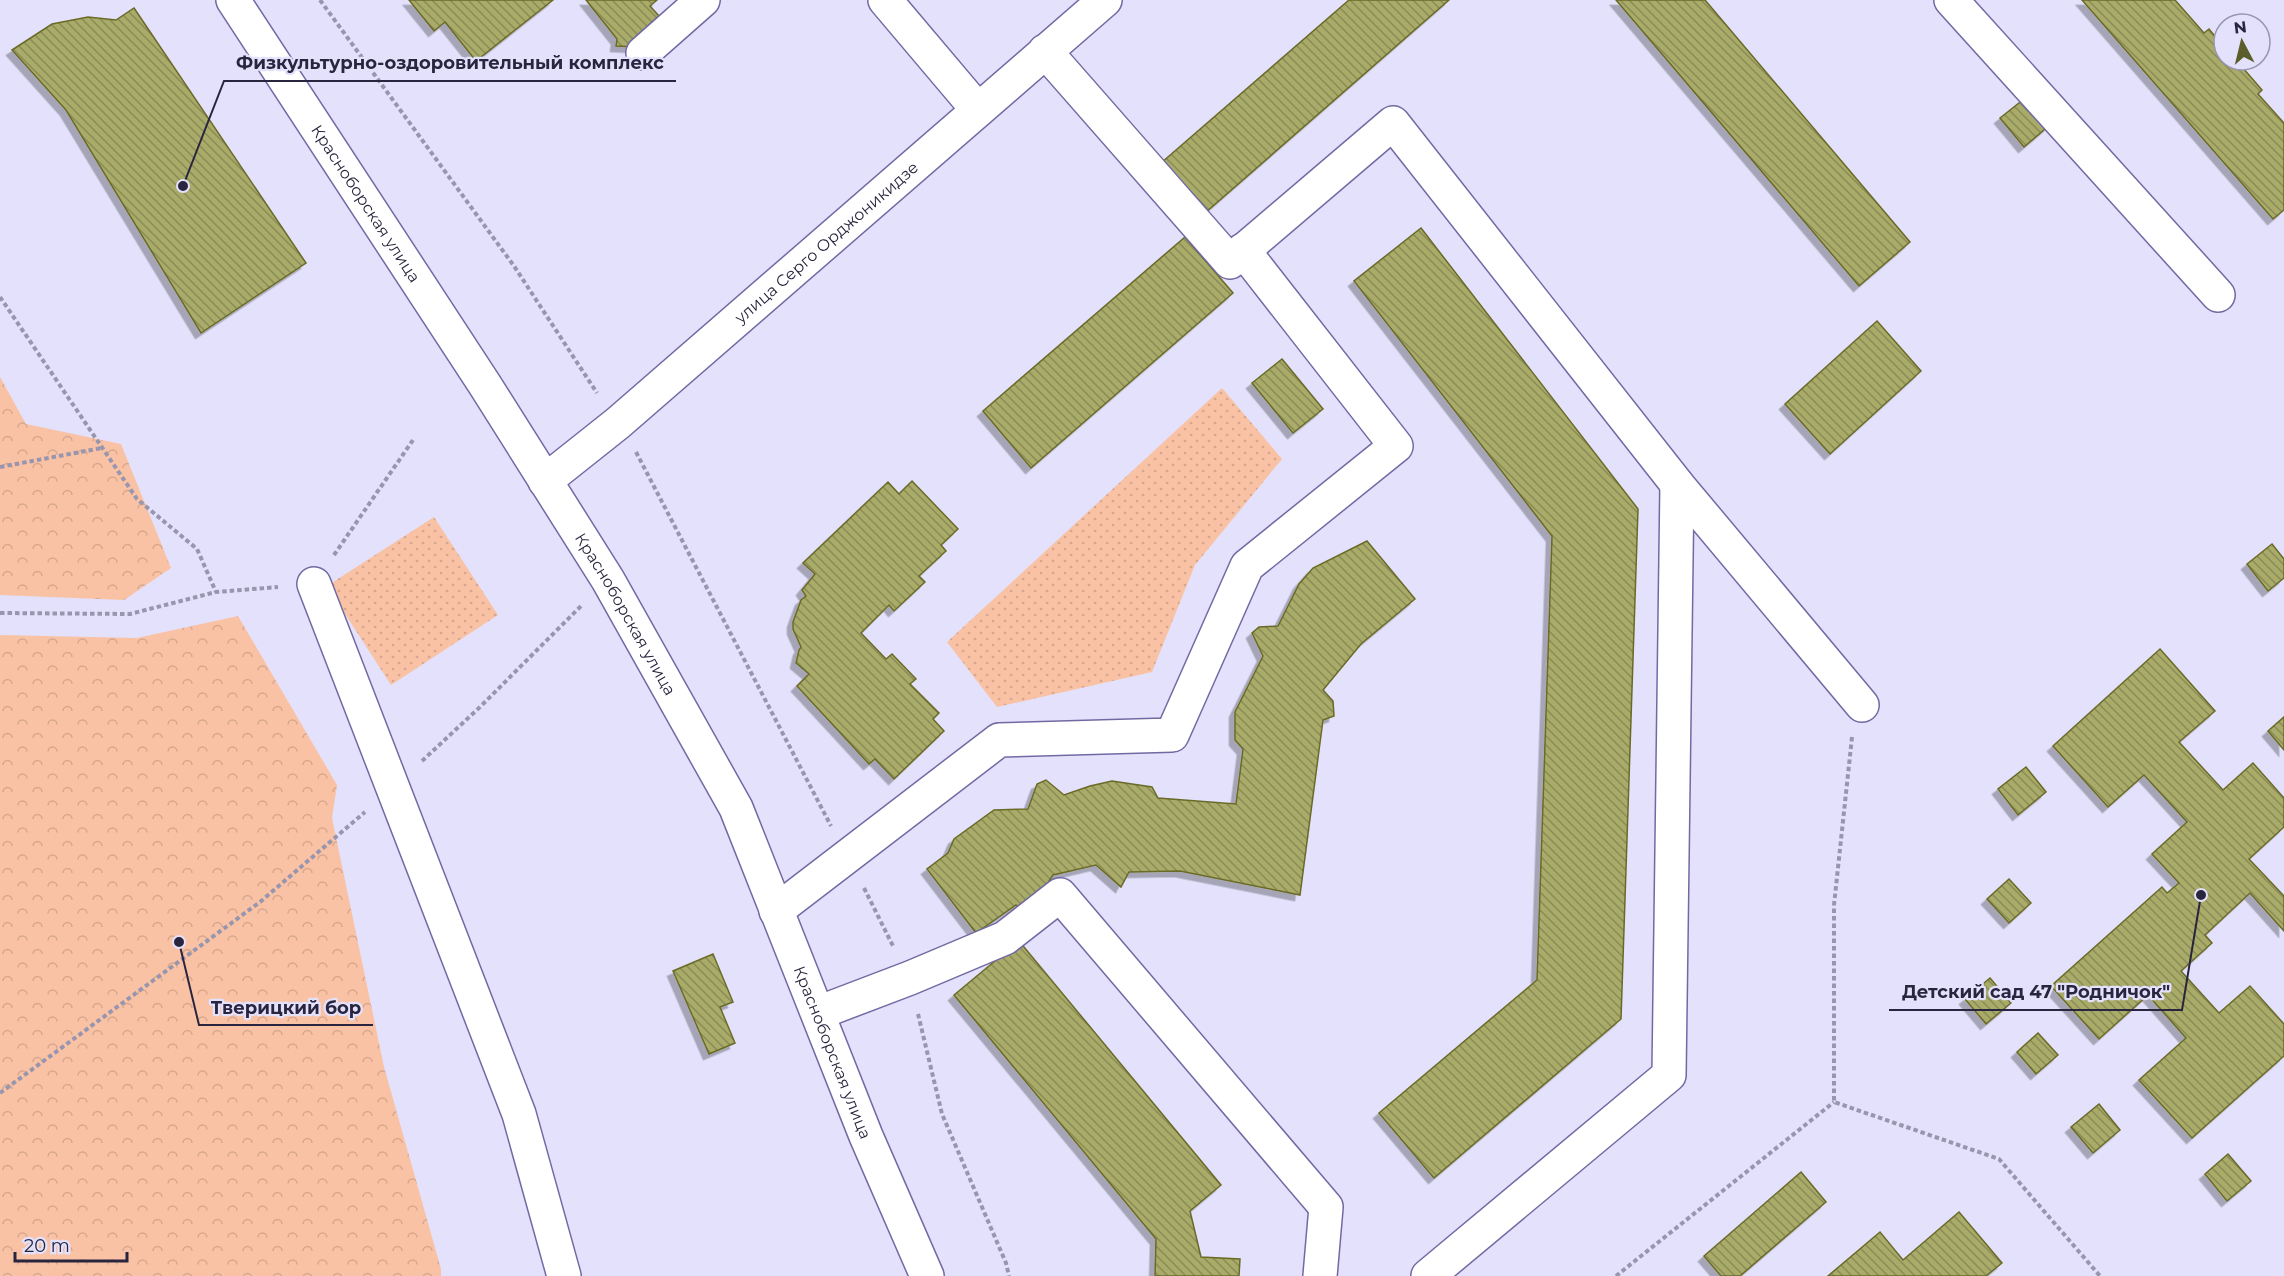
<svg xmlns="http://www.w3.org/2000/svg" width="2284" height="1276" viewBox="0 0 2284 1276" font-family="Montserrat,sans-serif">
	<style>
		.green { fill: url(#green-dots) }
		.forest { fill: url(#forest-crowns) }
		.building { fill: url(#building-back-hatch); stroke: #6a6b28; stroke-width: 1.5; filter: url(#shadow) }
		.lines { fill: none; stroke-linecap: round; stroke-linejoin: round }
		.minor-casing { stroke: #7269a3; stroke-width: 36 }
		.path { stroke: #9896af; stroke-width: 4; stroke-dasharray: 4.5 3; stroke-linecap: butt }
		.minor { stroke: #fff; stroke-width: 33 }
		.labels { text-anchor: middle; stroke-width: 4.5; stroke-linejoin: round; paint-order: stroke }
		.street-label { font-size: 16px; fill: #29253e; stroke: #e3e1fb }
		.leader { fill: none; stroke: #29253e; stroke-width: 2 }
		.callout-dot { fill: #29253e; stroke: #e3e1fb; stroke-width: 2 }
		.callout-label { font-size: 18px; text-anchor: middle; font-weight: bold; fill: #29253e; stroke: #e3e1fb; stroke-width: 4.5; stroke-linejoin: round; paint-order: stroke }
	</style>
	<defs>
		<pattern id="green-dots" width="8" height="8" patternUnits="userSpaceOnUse" patternTransform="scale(1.5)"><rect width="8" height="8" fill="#fac2a4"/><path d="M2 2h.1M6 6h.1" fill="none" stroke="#d6a78e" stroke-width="1.8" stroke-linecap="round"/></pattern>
		<pattern id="forest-crowns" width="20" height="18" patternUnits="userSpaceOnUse" patternTransform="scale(1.5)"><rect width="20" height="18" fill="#fac2a4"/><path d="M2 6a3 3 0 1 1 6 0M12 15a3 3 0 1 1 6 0" fill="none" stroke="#d6a78e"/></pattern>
		<pattern id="building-back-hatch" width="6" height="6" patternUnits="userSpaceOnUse" patternTransform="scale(1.5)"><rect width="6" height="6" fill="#a9ab68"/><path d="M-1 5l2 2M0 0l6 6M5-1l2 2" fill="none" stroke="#8a8b57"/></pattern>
		<filter id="shadow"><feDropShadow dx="-5.5" dy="5.5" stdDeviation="0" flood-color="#0004"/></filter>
	</defs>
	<rect width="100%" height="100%" fill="#e3e1fb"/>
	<g class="green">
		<path d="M1222,388L1282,459L1195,565L1152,672L997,707L947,642Z"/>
		<path d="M434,517L498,615L391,685L327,586Z"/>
	</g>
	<g class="forest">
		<path d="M0,377L26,424L121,444L171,568L124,600L0,595Z"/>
		<path d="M238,616L337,785L332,818L384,1067L441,1269V1276H0V635L137,638Z"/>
	</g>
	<g class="building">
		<path d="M409,0H553L476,61L445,22L434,31Z"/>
		<path d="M586,0H657L650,6L659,16L634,39L635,47L616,46L617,39Z"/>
		<path d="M1349,0H1449L1205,213L1161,163Z"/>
		<path d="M1616,0H1705L1910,242L1859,286Z"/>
		<path d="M2082,0H2175L2204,33L2209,29L2224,47V60H2236L2262,90L2258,94L2284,123V210L2273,219Z"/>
		<path d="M134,8L306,263L201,333L66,110L12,50L52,24L88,17L116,20Z"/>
		<path d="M2029,95L2052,123L2024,147L2000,118Z"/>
		<path d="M1421,228L1638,509L1621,1019L1434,1178L1379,1113L1537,980L1552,536L1354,281Z"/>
		<path d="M1185,237L1233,293L1031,468L983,411Z"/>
		<path d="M1877,321L1921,371L1830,454L1785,404Z"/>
		<path d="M1282,359L1323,409L1293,433L1252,383Z"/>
		<path d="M912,481L958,529L941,545L946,551L919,576L925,582L894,611L889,605L861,633L886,659L892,654L916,679L910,684L939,713L933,719L944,731L894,779L875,759L869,764L797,686L809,674L796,663L799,650L801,647L793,629V622L801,600L806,596L802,590L815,574L803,563L888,482L899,494Z"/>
		<path d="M1367,541L1415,599L1361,644L1323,690L1333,701L1334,716L1323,720L1300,895L1180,871L1129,872L1121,887L1096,865L1053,875L1040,895L1025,913L1016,905L976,933L927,869L948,853L954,839L994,810L1028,809L1037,784L1046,780L1064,795L1090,786L1112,781L1152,787L1158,798L1236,804L1243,749L1235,740V712L1263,656L1252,633L1259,627L1278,626L1299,584L1313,568Z"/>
		<path d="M2272,544L2284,559V578L2268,591L2247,564Z"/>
		<path d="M2160,649L2215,711L2179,742L2223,790L2253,763L2284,798V827L2249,859L2284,896V931L2250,893L2205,935L2212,943L2181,971L2219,1013L2250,986L2284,1024V1056L2192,1138L2139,1080L2186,1038L2148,995L2099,1039L2051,986L2162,887L2167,893L2179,883L2152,854L2187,822L2144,775L2108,807L2053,746Z"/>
		<path d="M2284,717V750L2268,731Z"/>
		<path d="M2026,767L2046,792L2018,815L1998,789Z"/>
		<path d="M2009,879L2031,903L2009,923L1987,899Z"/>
		<path d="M1019,941L1221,1185L1190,1211L1201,1257L1240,1259L1239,1276H1155L1156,1239L954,995Z"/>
		<path d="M713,954L733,1002L720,1007L735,1043L709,1054L673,971Z"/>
		<path d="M1990,978L2011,1003L1986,1024L1965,999Z"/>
		<path d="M2038,1033L2058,1055L2036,1074L2017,1052Z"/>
		<path d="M2099,1104L2120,1130L2093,1153L2071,1127Z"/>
		<path d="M2228,1154L2251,1181L2227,1201L2205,1174Z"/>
		<path d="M1801,1172L1826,1202L1740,1276H1721L1704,1256Z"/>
		<path d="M1959,1212L2002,1263L1986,1276H1828L1880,1232L1903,1260Z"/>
	</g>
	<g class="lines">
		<defs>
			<g id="minor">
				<path id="s1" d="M233,0L485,385L608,580L736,808L866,1136L927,1276"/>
				<path d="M885,0L978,110"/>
				<path d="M1951,0L2218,295"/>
				<path d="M1045,51L1230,262L1393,123L1677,484L1862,705"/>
				<path d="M643,53L703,0"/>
				<path id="s2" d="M545,481L618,423L1105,0"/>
				<path d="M314,584L519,1114L564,1276"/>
				<path d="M776,911L999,740L1172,735L1247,566L1396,446L1243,250"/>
				<path d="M818,1013L910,978L1005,938L1060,895L1326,1207L1320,1276"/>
				<path d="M1428,1276L1669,1075L1677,484"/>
			</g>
		</defs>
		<use href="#minor" class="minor-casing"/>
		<g class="path">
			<path d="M320,0L514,266L597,393"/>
			<path d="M0,297L137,499L197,549L216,592"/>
			<path d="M636,452L831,826"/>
			<path d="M0,467L102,448"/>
			<path d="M334,555L413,440"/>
			<path d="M0,613L130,614L216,592L278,587"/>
			<path d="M1852,737L1834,905V1102L1999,1159L2100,1276"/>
			<path d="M422,761L480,707L582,605"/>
			<path d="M864,888L893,946"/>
			<path d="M918,1014L942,1114L1006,1263L1009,1276"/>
			<path d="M0,1093L260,902L365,812"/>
			<path d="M1616,1276L1834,1102"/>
		</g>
		<use href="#minor" class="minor"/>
	</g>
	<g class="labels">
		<g class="street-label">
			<text dy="6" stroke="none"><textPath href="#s1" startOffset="243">Красноборская улица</textPath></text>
			<text dy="6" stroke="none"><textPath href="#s2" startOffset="369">улица Серго Орджоникидзе</textPath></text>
			<text dy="6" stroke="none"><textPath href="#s1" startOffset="729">Красноборская улица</textPath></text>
			<text dy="6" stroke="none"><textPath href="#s1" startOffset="1215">Красноборская улица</textPath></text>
		</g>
	</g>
	<path class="leader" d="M183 186L224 81H676M2201 895L2182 1010H1889M179 942L199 1025H373"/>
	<g class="callout-dot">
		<circle cx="183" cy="186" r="6"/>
		<circle cx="2201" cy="895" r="6"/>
		<circle cx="179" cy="942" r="6"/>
	</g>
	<g class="callout-label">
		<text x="450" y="69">Физкультурно-оздоровительный комплекс</text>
		<text x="2036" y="998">Детский сад 47 "Родничок"</text>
		<text x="286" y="1014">Тверицкий бор</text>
	</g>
	<g transform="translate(2242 42) rotate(353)"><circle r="28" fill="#e3e1fb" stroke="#9996af" stroke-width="1.5"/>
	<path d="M0-4.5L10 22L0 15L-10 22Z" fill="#5b5d2a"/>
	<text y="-9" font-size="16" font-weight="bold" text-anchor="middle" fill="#29253e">N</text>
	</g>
	<path d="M15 1252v9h112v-9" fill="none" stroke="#29253e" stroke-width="3"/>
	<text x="24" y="1252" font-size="18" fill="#29253e" stroke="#e3e1fb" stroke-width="4.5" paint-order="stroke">20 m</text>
</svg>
